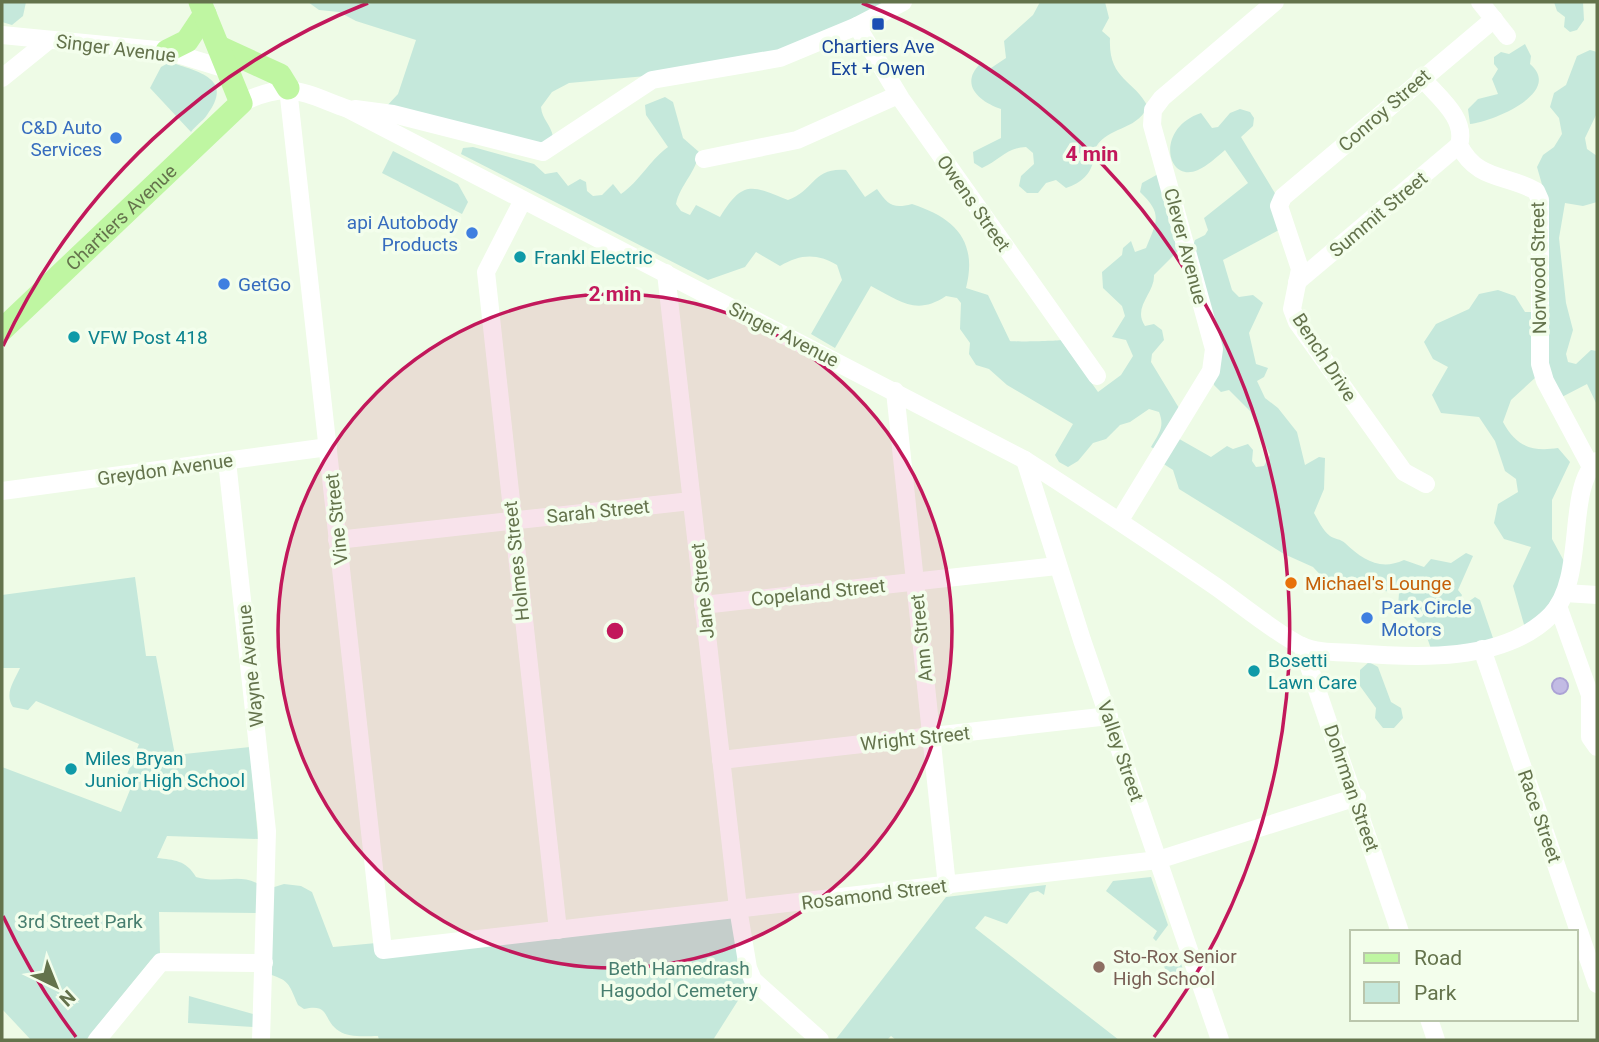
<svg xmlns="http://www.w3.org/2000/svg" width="1599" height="1042" viewBox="0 0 1599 1042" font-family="Roboto,sans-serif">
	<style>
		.green { fill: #c5e8db }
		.water { fill: #c2bbe4; stroke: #aba2d5; stroke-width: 2 }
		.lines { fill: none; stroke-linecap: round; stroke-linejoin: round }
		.minor { stroke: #fff; stroke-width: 18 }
		.major { stroke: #bff6a2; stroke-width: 23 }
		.ring { fill: none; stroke: #c2185b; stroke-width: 3.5 }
		.transit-dot { fill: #1a4fb4; stroke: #f3feec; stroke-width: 2.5 }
		.shop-dot { fill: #3f7fe0; stroke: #f3feec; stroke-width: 2.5 }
		.culture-dot { fill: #0f9aa8; stroke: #f3feec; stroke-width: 2.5 }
		.food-dot { fill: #e8710a; stroke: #f3feec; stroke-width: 2.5 }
		.education-dot { fill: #8d6e63; stroke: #f3feec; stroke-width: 2.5 }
		.labels { text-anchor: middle; stroke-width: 7; stroke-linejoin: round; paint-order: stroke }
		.transit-label { font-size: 19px; fill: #164399; stroke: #f3feec }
		.street-label { font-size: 19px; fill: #64734c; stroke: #f3feec }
		.shop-label { font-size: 19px; fill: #366cbe; stroke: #f3feec; text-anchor: end }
		.culture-label { font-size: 19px; fill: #0d838f; stroke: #f3feec; text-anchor: start }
		.food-label { font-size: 19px; fill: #c56008; stroke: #f3feec; text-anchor: start }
		.park-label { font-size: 19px; fill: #477e6f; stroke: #f3feec }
		.education-label { font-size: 19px; fill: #785e54; stroke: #f3feec; text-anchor: start }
		.centre { fill: #c2185b; stroke: #f3feec; stroke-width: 3.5 }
		.ring-label { font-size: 21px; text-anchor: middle; font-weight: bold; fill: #c2185b; stroke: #f3feec; stroke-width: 7; stroke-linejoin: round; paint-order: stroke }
	</style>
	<rect width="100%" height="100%" fill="#eefbe6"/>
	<g class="green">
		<path d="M2,2H26L23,16L12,25L2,22Z"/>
		<path d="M308,2H895L783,51L646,76L569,83L552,92L541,107C542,120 551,124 553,137L540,145L384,109L398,94L416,40L356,21L339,12L319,10Z"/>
		<path d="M1040,2H1105L1109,18L1102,31L1110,38C1108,80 1134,79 1148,107C1134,132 1109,126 1096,147C1093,151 1095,152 1094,157C1092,174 1081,183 1066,188L1056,180L1046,183L1038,193H1027L1019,186L1021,176L1034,164L1033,153L1026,147C1006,148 1000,160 982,168L974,163L973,152L1001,138V109C980,102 959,85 980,64L991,68L1006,58L1004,41L1033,15Z"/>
		<path d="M1554,2H1583L1584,20L1577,30L1570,32L1564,27L1565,17L1557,11Z"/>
		<path d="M1525,44L1531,56L1530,64C1564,93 1491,122 1470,124L1468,109L1478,99L1498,94L1492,79L1498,69L1494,64V57L1501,52L1509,54Z"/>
		<path d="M1590,50L1597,52V113L1585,138L1587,149L1597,156V202L1583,206L1565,203L1559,238L1566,303L1573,330L1566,354L1568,362L1576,364L1591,350L1597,351V405L1587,384L1558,399L1536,377L1511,400L1503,422C1516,446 1531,452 1558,448L1570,462L1552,500V539L1565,563L1561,591L1545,614L1525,628L1513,586L1531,547L1504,539L1494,523L1498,504L1518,492L1516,479L1505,471L1495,441L1479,417L1441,413L1432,395L1448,367L1433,359L1424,342L1436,324L1469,309L1479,294L1498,290L1515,296L1525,312H1546L1543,188L1537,167L1543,155L1554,147L1562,134L1559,118L1550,107L1554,93L1566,85L1577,56Z"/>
		<path d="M170,62C198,72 235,78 207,115C202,122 196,125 191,132L150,88L161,67Z"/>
		<path d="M665,97L673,102L683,138L699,152C697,171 680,185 676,204L681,211L690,215L696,205L720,217C743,180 751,185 788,200C814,191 813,167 846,170L865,197L877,189C888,205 893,209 912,204C955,218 978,241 966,288L988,295L1010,341C1014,342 1056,341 1061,340L1098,392L1121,375L1133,356L1126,340L1112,337L1125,316L1122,306L1103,288L1102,272L1122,255L1123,248L1131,241L1135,252L1146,248C1157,221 1163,214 1140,192L1142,183L1160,173L1171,206C1164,224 1177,232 1180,249L1154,275C1155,293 1132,307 1145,326L1154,324L1162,330L1164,340L1152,354L1151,362L1182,413L1159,452L1151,447C1159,433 1165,427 1159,412L1149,409L1130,422L1120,425L1106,439L1093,443L1078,461L1068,467L1059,462L1055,455L1073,424L1007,385L989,369L976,365L969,354L970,343L960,329L961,303L957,298L946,296C916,316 900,301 871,286L835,348L811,334L842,280L837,265C817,253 800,254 780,266L756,252L745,267L708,280L461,154L463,148L473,147L534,164L545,174L557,172L568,186L580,179L586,182L587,191L593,196L602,195L613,184L621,194C640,181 648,162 668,147L646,115L645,105Z"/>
		<path d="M1240,109L1250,112L1254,118L1253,126L1241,137L1276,195L1279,230L1223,260L1232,290L1239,297L1253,295L1263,303L1249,333L1256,364L1268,368L1264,377L1257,381L1265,398L1278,408L1297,432L1305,465L1319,457L1325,458L1324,489L1314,513C1318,520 1323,531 1330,536C1334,539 1341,539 1345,543C1363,560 1380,571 1404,560L1424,567L1431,559L1451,563L1466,553L1473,556L1458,590L1462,595L1459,602H1468L1475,597L1480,600L1494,641L1431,649C1425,629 1417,616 1398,607L1399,593L1328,583L1313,567L1284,554L1179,489L1173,470L1159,461L1174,436L1211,457L1227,446L1233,449L1248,444L1253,450L1252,461L1256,467L1264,466L1270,455L1250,411L1229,390L1221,392L1214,385L1191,252L1195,240L1205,235L1208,230L1204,218L1248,183L1225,150C1217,157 1207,166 1198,170C1166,184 1155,128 1201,113L1212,128L1218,127L1230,113Z"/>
		<path d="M393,151L458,184L468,202L462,214L382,173Z"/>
		<path d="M135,577L146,656H156L175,755L250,747L258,839L167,836L157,858C174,860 186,860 196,877C223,885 242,870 264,888V913L159,912L160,955L151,960L86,1040H31L2,1009V767L121,812L132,785L124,782L139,744L36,701L28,710L13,707C4,694 14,681 20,668H2V595Z"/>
		<path d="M1369,662L1378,667L1391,702L1401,708L1403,718L1394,728H1383L1375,718L1376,708L1360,686V670Z"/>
		<path d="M1151,877L1168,925L1156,941L1153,938L1157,931L1106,891L1113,881Z"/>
		<path d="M284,884L301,886L312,892L333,947L736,910L751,980L713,1040H379L378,1036C366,1036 349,1038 339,1031C322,1020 331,1003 304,1009L298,1005C288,982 290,981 266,973L268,889Z"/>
		<path d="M1046,885L1044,895L1038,891L1030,893L1007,924L985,916L975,928L1119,1040H896L891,1036L887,1040L836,1039L946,897Z"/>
		<path d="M1178,955L1186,978L1170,984L1162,960Z"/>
		<path d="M189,996L253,1014V1027L188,1023Z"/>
	</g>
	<circle class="water" cx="1560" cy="686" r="8"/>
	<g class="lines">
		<g class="minor">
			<path d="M1480,2L1507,36"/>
			<path d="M857,26L901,99L1097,376"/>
			<path d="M2,35L167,51L229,70"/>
			<path d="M1421,77C1438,97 1467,118 1459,145C1477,181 1506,174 1536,191L1540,200V364L1545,381L1591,467"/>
			<path d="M2,78L49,40"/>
			<path d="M288,88L383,950L1158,860L1357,797"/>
			<path d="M241,103C289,80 301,92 348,109L1025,460C1089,501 1152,543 1215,586C1238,602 1278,635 1302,646C1317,653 1338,652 1354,653C1415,658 1504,663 1551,615C1587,578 1565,489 1597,461"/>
			<path d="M355,109L393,114L543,152L652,80L780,58L857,26L903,2"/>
			<path d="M704,159L797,140L898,95"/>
			<path d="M523,200L486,272L558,930"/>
			<path d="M666,273L738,908L748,968L753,980L820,1040"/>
			<path d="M1297,282L1459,145"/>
			<path d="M895,391L947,886"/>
			<path d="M1025,460L1082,640L1220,1040"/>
			<path d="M227,461L267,831L261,1040"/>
			<path d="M1426,484L1404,472L1297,322L1292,309L1300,269L1279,206L1283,197L1494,19"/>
			<path d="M2,491L328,447"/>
			<path d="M1120,520L1211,371L1214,349L1152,125L1153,110L1162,98L1275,2"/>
			<path d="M337,540L691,501"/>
			<path d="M1565,593L1597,595"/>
			<path d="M703,605L1057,566"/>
			<path d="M1558,606L1590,695V737L1597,747"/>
			<path d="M1302,646L1400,932"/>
			<path d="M1482,649L1597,984"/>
			<path d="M721,760L1109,716"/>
			<path d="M1429,1019L1436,1040"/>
			<path d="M97,1040L161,962L264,963"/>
		</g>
		<g class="major">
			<path d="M219,47L280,75L288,88"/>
			<path d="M167,51L187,41L205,14"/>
			<path id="s1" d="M2,330L241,103L200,2"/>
		</g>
	</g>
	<circle cx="615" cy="631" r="337" fill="#c2185b" fill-opacity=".12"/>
	<g class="ring">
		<circle cx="615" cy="631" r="337"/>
		<path d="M76 1037A675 675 0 0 1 3 916M3 346A675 675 0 0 1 368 3M862 3A675 675 0 0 1 1154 1037"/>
	</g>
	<rect class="transit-dot" x="871" y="17" width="14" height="14" rx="3.5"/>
	<g class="shop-dot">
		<circle cx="116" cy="138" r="7"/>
		<circle cx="472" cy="233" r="7"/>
		<circle cx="224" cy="284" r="7"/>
		<circle cx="1367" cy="618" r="7"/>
	</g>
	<g class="culture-dot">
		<circle cx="520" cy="257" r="7"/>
		<circle cx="74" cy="337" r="7"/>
		<circle cx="1254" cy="671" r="7"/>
		<circle cx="71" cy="769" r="7"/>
	</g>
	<circle class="food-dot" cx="1291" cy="583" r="7"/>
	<circle class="education-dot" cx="1099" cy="967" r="7"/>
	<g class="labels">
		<g class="transit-label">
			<text x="878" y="53">Chartiers Ave<tspan x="878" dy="22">Ext + Owen</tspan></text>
		</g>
		<g class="street-label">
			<text transform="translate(116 48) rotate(7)" y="7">Singer Avenue</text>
			<text transform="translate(1384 110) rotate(-41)" y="7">Conroy Street</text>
			<text transform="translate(974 203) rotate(55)" y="7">Owens Street</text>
			<text transform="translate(1378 214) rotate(-40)" y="7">Summit Street</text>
			<text dy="7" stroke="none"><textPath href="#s1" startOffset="164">Chartiers Avenue</textPath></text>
			<text transform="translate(1186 246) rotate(75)" y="7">Clever Avenue</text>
			<text transform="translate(1538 268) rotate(-91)" y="7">Norwood Street</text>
			<text transform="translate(784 334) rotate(27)" y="7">Singer Avenue</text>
			<text transform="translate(1325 357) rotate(57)" y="7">Bench Drive</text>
			<text transform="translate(165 469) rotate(-8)" y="7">Greydon Avenue</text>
			<text transform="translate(598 511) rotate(-6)" y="7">Sarah Street</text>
			<text transform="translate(336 519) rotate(-96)" y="7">Vine Street</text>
			<text transform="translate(516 561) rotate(-96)" y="7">Holmes Street</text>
			<text transform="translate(702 591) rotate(-96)" y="7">Jane Street</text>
			<text transform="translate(818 592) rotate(-6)" y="7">Copeland Street</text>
			<text transform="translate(921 638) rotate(-96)" y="7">Ann Street</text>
			<text transform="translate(250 666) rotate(-96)" y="7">Wayne Avenue</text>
			<text transform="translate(915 738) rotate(-6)" y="7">Wright Street</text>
			<text transform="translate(1121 751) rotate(71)" y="7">Valley Street</text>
			<text transform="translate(1352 788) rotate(71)" y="7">Dohrman Street</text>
			<text transform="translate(1540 816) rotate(71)" y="7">Race Street</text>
			<text transform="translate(874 894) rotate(-7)" y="7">Rosamond Street</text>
		</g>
		<g class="shop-label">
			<text x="102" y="134">C&amp;D Auto<tspan x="102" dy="22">Services</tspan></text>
			<text x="458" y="229">api Autobody<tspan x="458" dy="22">Products</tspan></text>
			<text x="238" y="291" text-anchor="start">GetGo</text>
			<text x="1381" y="614" text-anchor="start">Park Circle<tspan x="1381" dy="22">Motors</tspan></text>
		</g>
		<g class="culture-label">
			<text x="534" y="264">Frankl Electric</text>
			<text x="88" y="344">VFW Post 418</text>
			<text x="1268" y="667">Bosetti<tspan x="1268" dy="22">Lawn Care</tspan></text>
			<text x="85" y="765">Miles Bryan<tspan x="85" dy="22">Junior High School</tspan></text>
		</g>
		<g class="food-label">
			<text x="1305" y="590">Michael's Lounge</text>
		</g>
		<g class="park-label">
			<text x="80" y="928">3rd Street Park</text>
			<text x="679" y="975">Beth Hamedrash<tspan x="679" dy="22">Hagodol Cemetery</tspan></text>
		</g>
		<g class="education-label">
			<text x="1113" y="963">Sto-Rox Senior<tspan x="1113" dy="22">High School</tspan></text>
		</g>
	</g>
	<circle cx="615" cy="631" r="10" class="centre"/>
	<g class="ring-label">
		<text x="1092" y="161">4 min</text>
		<text x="615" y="301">2 min</text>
	</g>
	<rect width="1599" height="1042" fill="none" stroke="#64734c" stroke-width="7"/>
	<rect x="1350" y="930" width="228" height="91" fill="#f3feec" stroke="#bac6ac" stroke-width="2"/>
	<rect x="1364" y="953" width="35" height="10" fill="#bff6a2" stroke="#bac6ac" stroke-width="2"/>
	<text x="1414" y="965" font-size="21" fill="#64734c">Road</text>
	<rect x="1364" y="982" width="35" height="21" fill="#c5e8db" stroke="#bac6ac" stroke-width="2"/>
	<text x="1414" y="1000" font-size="21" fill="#64734c">Park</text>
	<g transform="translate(56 986) rotate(137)" stroke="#f3feec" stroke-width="5" paint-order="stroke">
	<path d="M0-5L12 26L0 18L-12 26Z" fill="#64734c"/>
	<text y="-10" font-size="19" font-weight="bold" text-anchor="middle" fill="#64734c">N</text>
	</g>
</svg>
